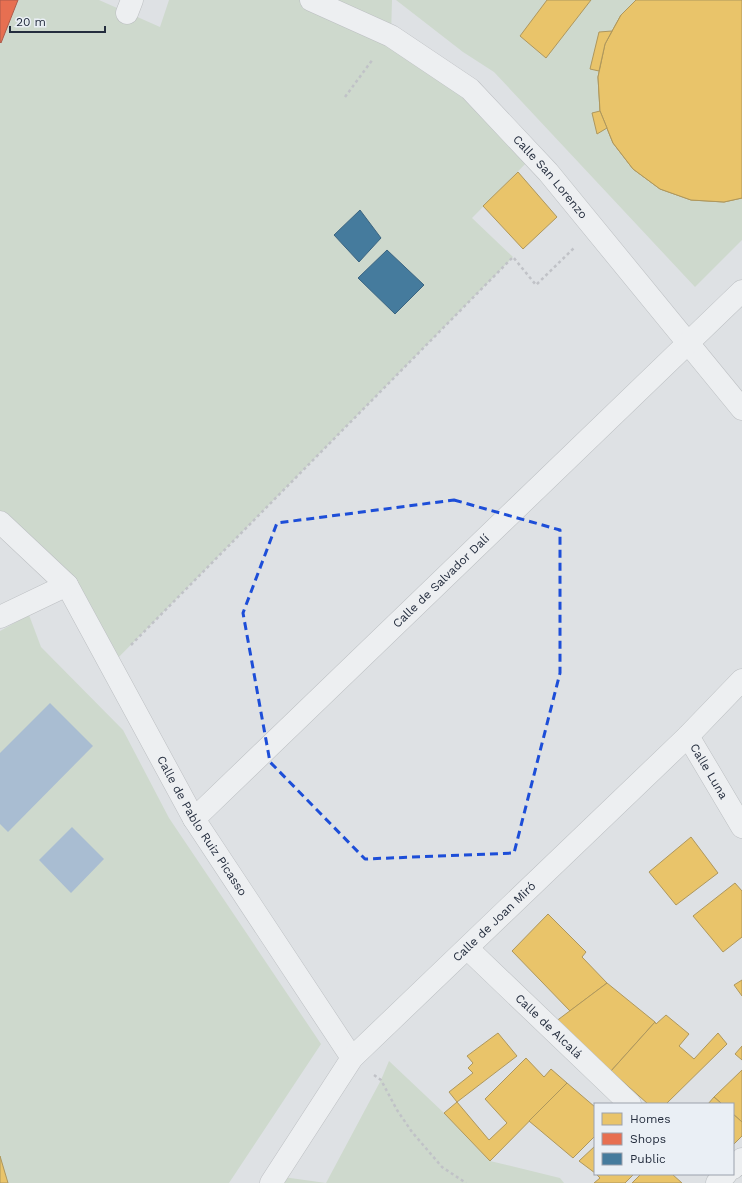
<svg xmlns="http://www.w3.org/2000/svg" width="742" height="1183" viewBox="0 0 742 1183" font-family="'Work Sans',sans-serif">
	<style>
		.green { fill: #ced9cd }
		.water { fill: #a9bdd2 }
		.homes { fill: #e9c46a; stroke: #ae975d }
		.shops { fill: #e76f51; stroke: #ac5b4b }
		.public { fill: #457b9d; stroke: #3b6480 }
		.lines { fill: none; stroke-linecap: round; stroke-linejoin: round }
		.minor-casing { stroke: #bcbfc2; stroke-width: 23 }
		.path { stroke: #c0c2c7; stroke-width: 2.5; stroke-dasharray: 3 3; stroke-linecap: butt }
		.minor { stroke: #edeff1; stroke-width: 22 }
		.marked { fill: none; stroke: #1d4ed8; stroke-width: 3; stroke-dasharray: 8 5; stroke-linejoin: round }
		.labels { text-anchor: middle; stroke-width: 4; stroke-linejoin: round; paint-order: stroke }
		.street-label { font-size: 12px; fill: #242d3e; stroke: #eaeff5 }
	</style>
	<rect width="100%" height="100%" fill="#dee1e4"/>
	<g class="green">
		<path d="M0,0H99L160,27L169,0H392L391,36L533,156L472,218L513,257L111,665L67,585L0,522Z"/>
		<path d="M396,0H742V240L695,287L494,72L463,52Z"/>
		<path d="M29,615L41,647L123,730L169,818L321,1044L229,1183H0V631Z"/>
		<path d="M389,1061L444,1113L490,1161L560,1178L564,1183H271L276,1176L326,1183L381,1080Z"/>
	</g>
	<g class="water">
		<path d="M50,703L93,746L8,832L0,824V753Z"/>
		<path d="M72,827L104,859L71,893L39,860Z"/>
	</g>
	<g class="homes">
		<path d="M547,0H591L546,58L520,36Z"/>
		<path d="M636,0H742V198L724,202L691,200L660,189L633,169L613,143L600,111L598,77L605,44L621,15Z"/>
		<path d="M636,0H742V198L724,202L691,200L660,189L633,169L613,143L600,111L598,77L605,44L621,15Z"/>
		<path d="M612,31L605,44L599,71L590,69L599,32Z"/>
		<path d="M600,111L607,128L597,134L592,113Z"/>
		<path d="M518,172L557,217L523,249L483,206Z"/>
		<path d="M691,837L718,873L676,905L649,872Z"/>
		<path d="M735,883L742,891V937L723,952L693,916Z"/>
		<path d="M548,914L586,952L582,957L607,983L570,1011L512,951Z"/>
		<path d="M742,980V996L734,985Z"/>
		<path d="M607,983L655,1022L611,1071L555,1022Z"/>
		<path d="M666,1015L689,1034L679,1046L694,1059L718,1033L727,1044L666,1104H648L611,1071L655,1022L656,1024Z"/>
		<path d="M498,1033L517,1056L457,1102L449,1092L473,1073L468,1068L473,1063L467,1056Z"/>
		<path d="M742,1046V1060L735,1054Z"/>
		<path d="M526,1058L544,1077L551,1069L567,1083L490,1161L444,1113L457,1102L489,1140L507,1123L485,1099Z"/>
		<path d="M742,1070V1122L733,1114V1104H722L714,1097Z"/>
		<path d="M567,1083L595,1107V1136L573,1158L529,1121Z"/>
		<path d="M714,1097L722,1104H708Z"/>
		<path d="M733,1114L742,1122V1136L733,1145Z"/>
		<path d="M595,1146V1173L579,1161Z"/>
		<path d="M0,1156L8,1183H0Z"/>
		<path d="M596,1174H634L625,1183H594L600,1178Z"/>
		<path d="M641,1174H672L682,1183H632Z"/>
	</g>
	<path class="shops" d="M0,0H18L1,43L0,42Z"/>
	<g class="public">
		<path d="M360,210L381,238L359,262L334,235Z"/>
		<path d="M387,250L424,285L395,314L358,278Z"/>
	</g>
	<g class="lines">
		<defs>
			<g id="minor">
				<path id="s1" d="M311,0L391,36L470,89L548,172L742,409"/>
				<path d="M127,13L132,0"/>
				<path id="s2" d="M0,522L67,585L194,819L352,1058"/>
				<path d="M0,617L67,585"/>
				<path id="s3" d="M688,736L742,827"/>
				<path id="s4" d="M194,819L742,291"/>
				<path id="s5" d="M467,948L630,1104"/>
				<path d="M733,1168L742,1159"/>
				<path id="s6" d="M271,1183L352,1058L688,736L742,680"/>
				<path d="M717,1183L726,1174"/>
			</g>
		</defs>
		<use href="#minor" class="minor-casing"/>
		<g class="path">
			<path d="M345,97L373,59"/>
			<path d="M131,645L513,257L536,285L575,247"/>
			<path d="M374,1075L381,1080L397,1110L412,1132L442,1167L466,1183"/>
		</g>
		<use href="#minor" class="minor"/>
	</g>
	<path class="marked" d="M454,500L560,530V673L514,853L365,859L270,762L243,613L277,523Z"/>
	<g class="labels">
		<g class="street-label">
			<text dy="4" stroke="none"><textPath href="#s1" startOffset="302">Calle San Lorenzo</textPath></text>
			<text dy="4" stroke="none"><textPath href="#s4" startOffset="343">Calle de Salvador Dalí</textPath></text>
			<text dy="4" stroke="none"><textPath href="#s3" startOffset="41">Calle Luna</textPath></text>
			<text dy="4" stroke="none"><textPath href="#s2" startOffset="368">Calle de Pablo Ruiz Picasso</textPath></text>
			<text dy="4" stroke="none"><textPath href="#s6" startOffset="346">Calle de Joan Miró</textPath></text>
			<text dy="4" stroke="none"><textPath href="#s5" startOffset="113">Calle de Alcalá</textPath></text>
		</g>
	</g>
	<rect x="594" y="1103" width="140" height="72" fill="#eaeff5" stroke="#9ba1ac"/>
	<rect x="602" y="1113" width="20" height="12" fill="#e9c46a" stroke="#9ba1ac"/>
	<text x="630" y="1123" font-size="12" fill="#242d3e">Homes</text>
	<rect x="602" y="1133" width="20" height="12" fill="#e76f51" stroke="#9ba1ac"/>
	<text x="630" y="1143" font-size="12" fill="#242d3e">Shops</text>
	<rect x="602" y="1153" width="20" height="12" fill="#457b9d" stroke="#9ba1ac"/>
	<text x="630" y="1163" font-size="12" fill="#242d3e">Public</text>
	<path d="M10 26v6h95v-6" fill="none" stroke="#242d3e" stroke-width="2"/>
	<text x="16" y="26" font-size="12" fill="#242d3e" stroke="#eaeff5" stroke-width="3" paint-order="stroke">20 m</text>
</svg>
